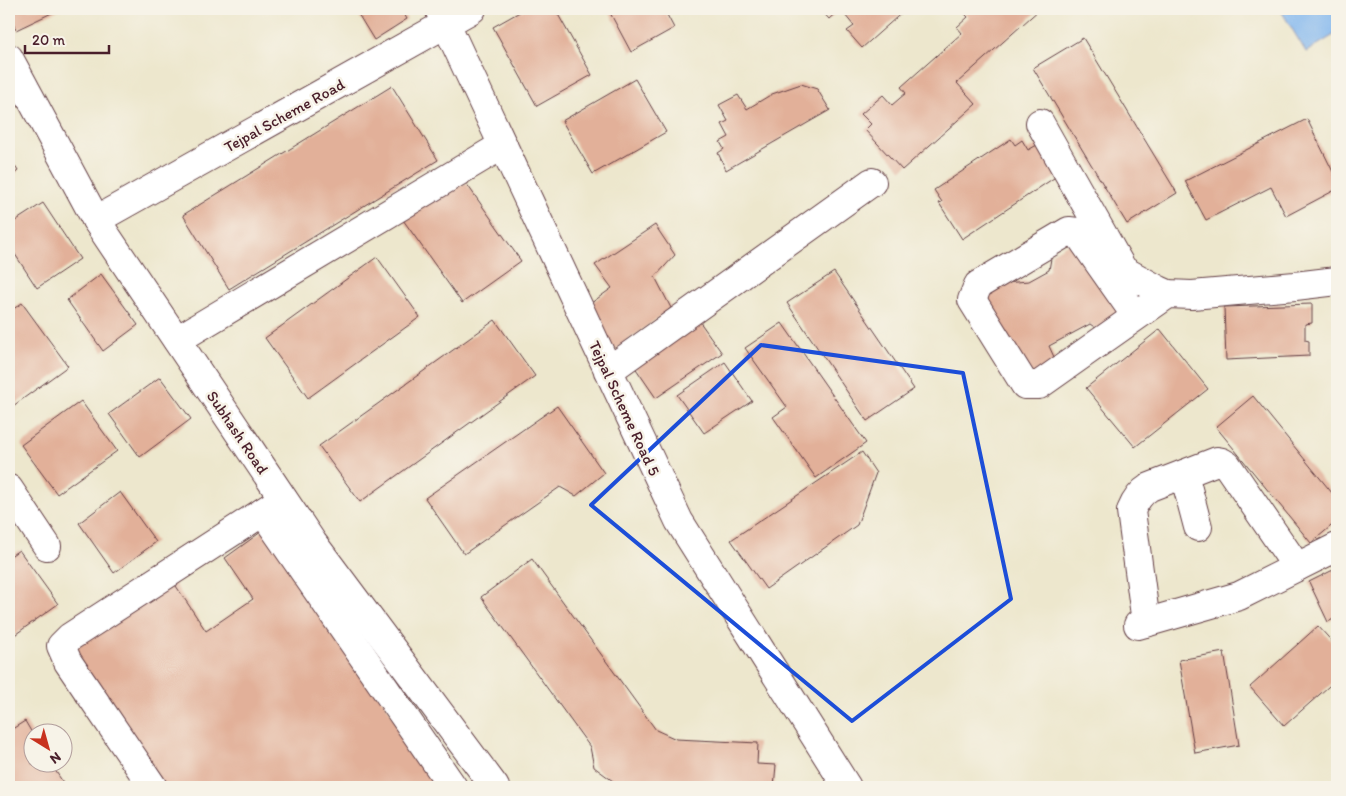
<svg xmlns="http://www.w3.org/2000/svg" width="1346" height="796" viewBox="0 0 1346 796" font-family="Itim,sans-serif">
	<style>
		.water { fill: #80b6ef; stroke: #656a8d }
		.building { fill: #e2b099 }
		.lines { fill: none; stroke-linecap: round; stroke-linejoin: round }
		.minor-casing { stroke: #623d43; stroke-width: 30 }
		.minor { stroke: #fff; stroke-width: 28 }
		.marked { fill: none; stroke: #1d4ed8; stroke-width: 4; stroke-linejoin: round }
		.labels { text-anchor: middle; stroke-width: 5; stroke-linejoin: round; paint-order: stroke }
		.street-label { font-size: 16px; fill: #4a1f2b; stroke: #f7f3e8 }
	</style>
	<rect width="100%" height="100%" fill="#f7f3e8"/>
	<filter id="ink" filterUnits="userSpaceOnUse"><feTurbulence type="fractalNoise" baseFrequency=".02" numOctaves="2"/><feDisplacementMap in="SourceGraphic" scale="10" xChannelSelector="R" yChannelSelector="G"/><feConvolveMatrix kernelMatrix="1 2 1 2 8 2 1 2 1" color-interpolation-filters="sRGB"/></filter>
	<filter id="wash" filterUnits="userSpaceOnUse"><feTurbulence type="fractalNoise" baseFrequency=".0096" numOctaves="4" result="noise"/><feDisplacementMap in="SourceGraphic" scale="20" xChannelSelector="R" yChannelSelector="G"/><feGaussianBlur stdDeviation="1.12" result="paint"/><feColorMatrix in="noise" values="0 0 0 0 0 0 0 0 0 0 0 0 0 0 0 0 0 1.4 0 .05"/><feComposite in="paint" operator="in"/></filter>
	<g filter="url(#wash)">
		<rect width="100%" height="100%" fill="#ede7cd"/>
		<path class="water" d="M1280,9H1337V33L1306,52Z"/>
		<g id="blocks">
			<g class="building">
				<path d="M9,9H60L16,30L9,15Z"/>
				<path d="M355,9H401L407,19L374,40Z"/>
				<path d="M525,9H555L592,75L537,106L493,27Z"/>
				<path d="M608,9H669L665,11L674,28L631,52Z"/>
				<path d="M820,9H906L862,48L847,31L854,26L840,9L829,19Z"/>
				<path d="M960,9H1040L957,83L976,104L902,170L865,130L871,124L861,114L883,95L892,105L906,93L901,87L962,33L957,27L968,17Z"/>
				<path d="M1083,38L1177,193L1127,224L1033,68Z"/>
				<path d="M635,79L666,132L593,174L562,121Z"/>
				<path d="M801,84L817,89L830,110L726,170L718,153L724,149L720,142L729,137L722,124L728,121L719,105L738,95L747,109L772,94Z"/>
				<path d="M392,86L438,160L229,289L183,215Z"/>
				<path d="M1307,119L1337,180V189L1286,216L1271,187L1206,220L1185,181Z"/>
				<path d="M1011,139L1015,145L1022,140L1028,150L1037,145L1057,176L962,239L939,203L942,202L934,190Z"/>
				<path d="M9,157L18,171L9,178Z"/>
				<path d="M466,183L521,261L462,303L401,217Z"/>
				<path d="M43,203L80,259L37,288L9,245V225Z"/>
				<path d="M655,225L675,255L655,277L671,308L608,355L587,306L612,288L595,265Z"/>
				<path d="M1076,239L1128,318L1100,331L1090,324L1049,346L1059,368L1031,382L979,303L1004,283L1029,281L1049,270L1052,253Z"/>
				<path d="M377,257L420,317L308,398L265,338Z"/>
				<path d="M834,272L914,389L867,421L787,303Z"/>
				<path d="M101,274L138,325L103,351L67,300Z"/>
				<path d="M22,303L68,366L13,406L9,399V312Z"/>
				<path d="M1312,304V323L1305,324V340L1309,341V356L1226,360L1224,307Z"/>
				<path d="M697,318L722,353L656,398L632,363Z"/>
				<path d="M495,320L535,376L360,502L319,446Z"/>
				<path d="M782,323L866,443L816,478L773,417L787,407L745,348Z"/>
				<path d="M1160,329L1208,389L1135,447L1086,388Z"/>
				<path d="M725,362L752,401L704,433L677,395Z"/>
				<path d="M160,377L191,419L140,457L109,414Z"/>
				<path d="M1253,396L1337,499V521L1311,543L1216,427Z"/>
				<path d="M81,401L117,451L57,494L21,445Z"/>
				<path d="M557,406L604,473L576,496L560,487L464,554L425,498Z"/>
				<path d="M862,452L876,473L857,525L766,589L731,540Z"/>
				<path d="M120,492L156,542L114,573L79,523Z"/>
				<path d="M265,529L442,787H164L68,647L170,577L206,631L253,599L225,558Z"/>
				<path d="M19,550L58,604L9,639V557Z"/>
				<path d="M532,559L656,730L676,739L758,743L757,764L776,765L774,787H621L594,767L590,747L481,597Z"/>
				<path d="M1337,568V617L1328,622L1309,582Z"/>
				<path d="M1318,626L1337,647V679L1284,726L1250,687Z"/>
				<path d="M1224,652L1239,745L1195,753L1179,660Z"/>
				<path d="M25,721L32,733V764H51L66,787H9V731Z"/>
			</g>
		</g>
	</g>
	<g filter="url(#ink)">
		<use href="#blocks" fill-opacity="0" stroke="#623d43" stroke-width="1"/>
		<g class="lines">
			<defs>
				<g id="minor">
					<path d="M439,9L679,521L847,787"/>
					<path d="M9,58L96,220L313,543L495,787"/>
					<path d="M1040,123L1123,270L1159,290L1168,294L1192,295L1295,286L1337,281"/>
					<path d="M96,220L472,9"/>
					<path d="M1136,316L1077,232L1069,231L978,285L972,300L1025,385H1039L1168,294"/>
					<path d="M177,340L503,145"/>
					<path d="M608,371L872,182"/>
					<path d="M1184,474L1198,527"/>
					<path d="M9,489L47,546"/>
					<path d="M263,512L453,787"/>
					<path d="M1146,623L1131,511C1135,501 1140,493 1150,487L1217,461L1222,462L1227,465L1297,567"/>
					<path d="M1138,625L1239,596L1337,547"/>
					<path d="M153,787L68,662L61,646L70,637L283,499"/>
				</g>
			</defs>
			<use href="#minor" class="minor-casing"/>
			<use href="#minor" class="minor"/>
		</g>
	</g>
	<path class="marked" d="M761,345L963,373L1011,599L852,721L591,505Z"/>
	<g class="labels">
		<g class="street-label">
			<text transform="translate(284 115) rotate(-29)" y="6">Tejpal Scheme Road</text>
			<text transform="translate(625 408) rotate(65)" y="6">Tejpal Scheme Road 5</text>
			<text transform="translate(238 432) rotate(56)" y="6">Subhash Road</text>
		</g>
	</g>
	<rect width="1346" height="796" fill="none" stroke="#f7f3e8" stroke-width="30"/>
	<g transform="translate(48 748) rotate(143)"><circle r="24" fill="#f7f3e8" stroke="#b29e9c"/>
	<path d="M0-4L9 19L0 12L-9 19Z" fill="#c8321e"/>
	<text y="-8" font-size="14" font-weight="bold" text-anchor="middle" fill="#4a1f2b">N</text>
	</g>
	<path d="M25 45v8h84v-8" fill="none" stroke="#4a1f2b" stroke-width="2.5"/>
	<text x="32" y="45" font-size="15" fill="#4a1f2b" stroke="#f7f3e8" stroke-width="4" paint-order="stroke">20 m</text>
</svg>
